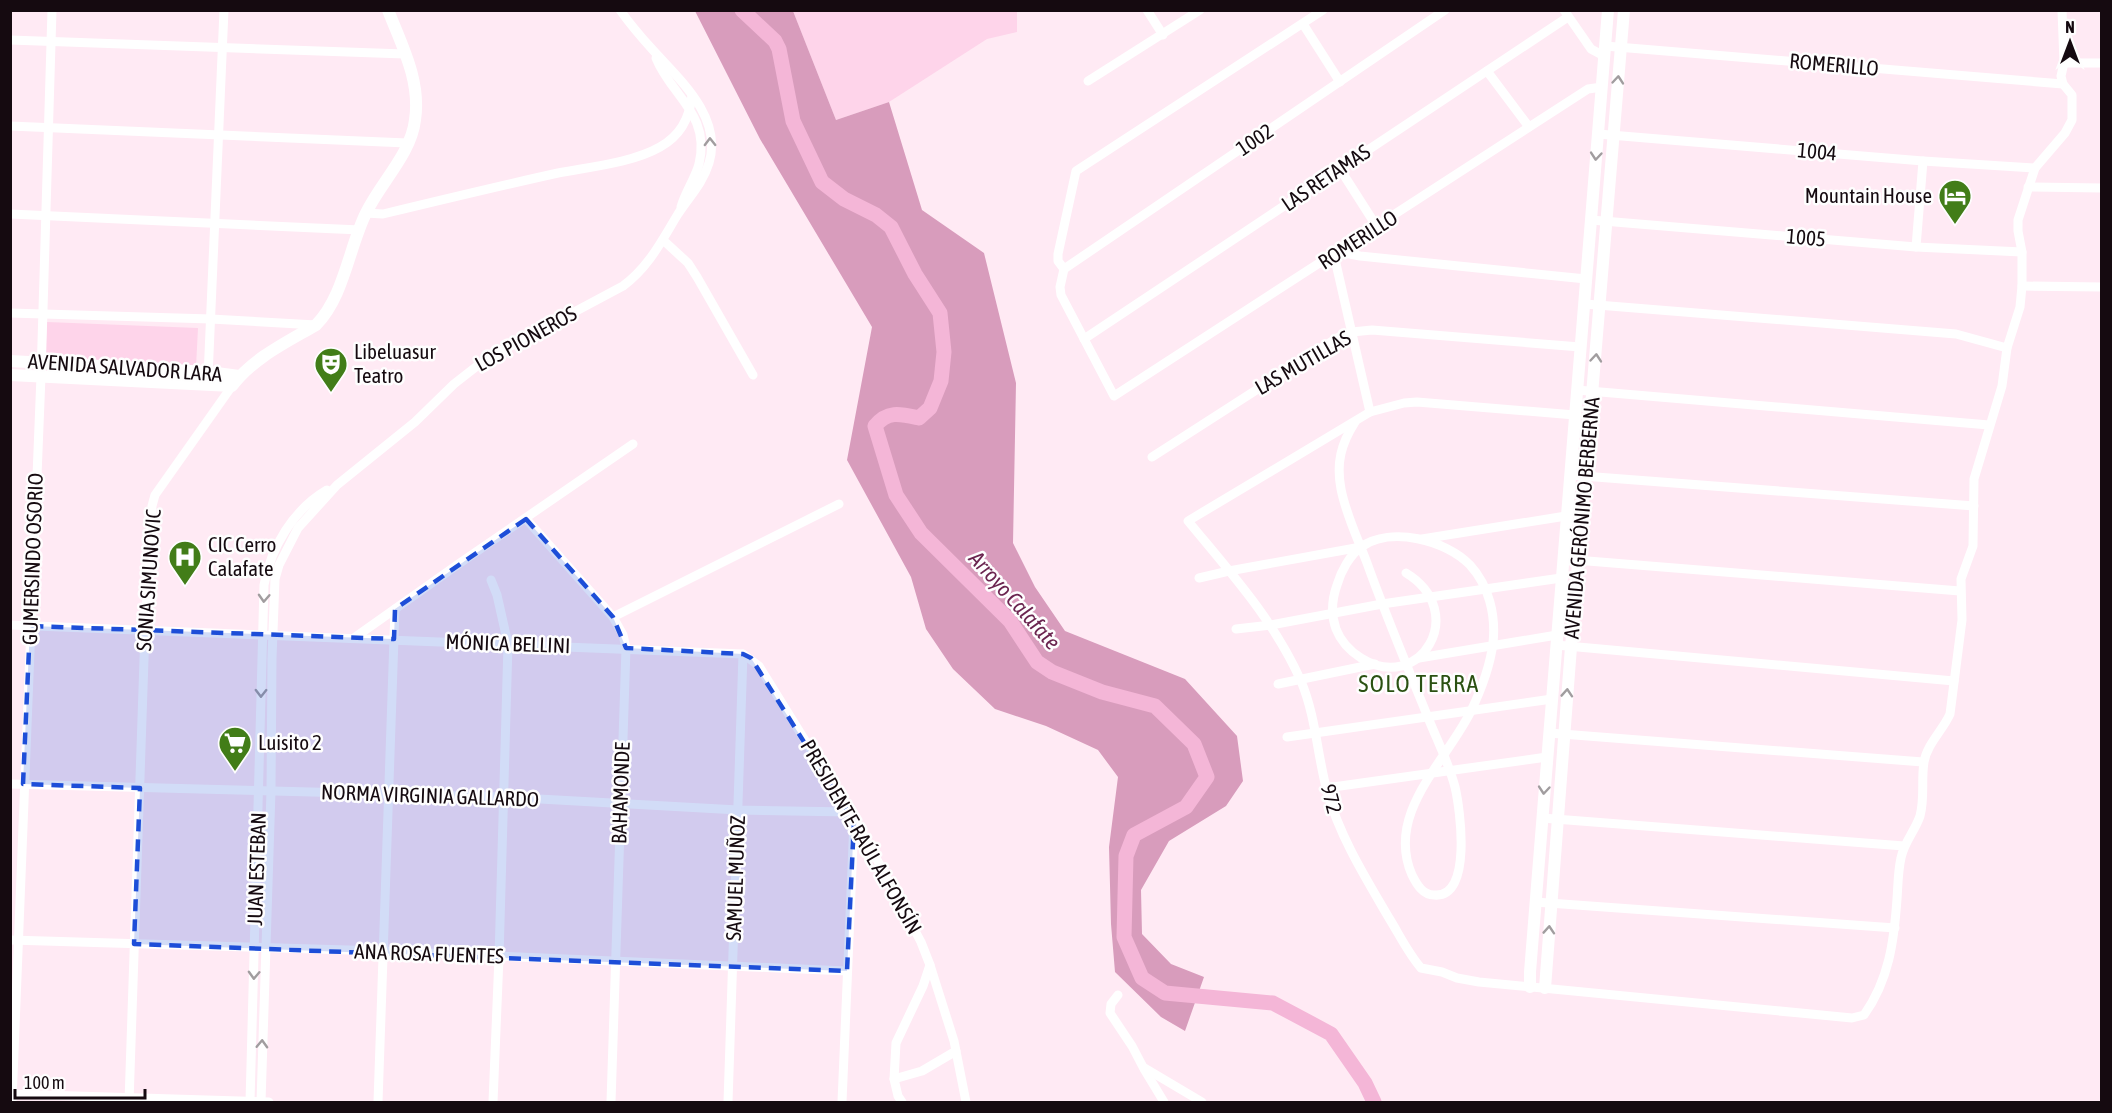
<svg xmlns="http://www.w3.org/2000/svg" width="2112" height="1113" viewBox="0 0 2112 1113" font-family="'Asap Condensed',sans-serif">
	<style>
		.green { fill: #fed4ea }
		.forest { fill: #d89cbc }
		.lines { fill: none; stroke-linecap: round; stroke-linejoin: round }
		.river { stroke: #f4b6d7; stroke-width: 15 }
		.minor { stroke: #fff; stroke-width: 9 }
		.tertiary { stroke: #fff; stroke-width: 12 }
		.oneway { stroke: #a19d9f }
		.marked { fill: #1d4ed8; fill-opacity: 0.2; stroke: #1d4ed8; stroke-width: 4.5; stroke-dasharray: 12 8; stroke-linejoin: round }
		.labels { text-anchor: middle; stroke-width: 5; stroke-linejoin: round; paint-order: stroke }
		.street-label { font-size: 21px; fill: #150a10; stroke: #fefefe }
		.poi-label { font-size: 21px; fill: #150a10; stroke: #fefefe; text-anchor: start }
		.water-label { font-size: 22px; font-style: italic; fill: #6b2550; stroke: #fefefe }
		.quarter-label { font-size: 24px; letter-spacing: 1.5px; fill: #2b5012; stroke: #fefefe }
	</style>
	<rect width="100%" height="100%" fill="#ffeaf4"/>
	<g class="green">
		<path d="M793,11H1017V32L987,39L889,102L836,120Z"/>
		<path d="M47,322L198,328L196,367L45,360Z"/>
	</g>
	<path class="forest" d="M695,11H793L836,120L889,102L922,210L984,253L1016,383L1013,543L1035,587L1065,631L1185,679L1237,736L1243,781L1226,806L1169,841L1141,890L1142,934L1171,964L1204,977L1185,1031L1161,1017L1115,972L1111,924L1109,847L1118,777L1098,750L1046,726L995,709L953,669L926,629L911,577L847,460L872,327L760,139Z"/>
	<g class="lines">
		<path class="river" d="M742,10L775,41L779,49L793,121L822,182L844,199L876,215L891,227L915,274L940,313L944,352L941,381L930,408L919,418C901,414 888,410 875,426L896,495L921,533L1010,621L1037,662L1052,672L1102,692L1155,706L1194,744L1207,777L1186,807L1134,835L1126,856L1124,937L1142,978L1165,993L1273,1003L1331,1034L1365,1083L1374,1102"/>
		<g class="minor">
			<path d="M1147,10L1163,35"/>
			<path d="M1564,10L1591,49L1604,56"/>
			<path d="M1303,24L1340,82"/>
			<path d="M10,40L405,54"/>
			<path d="M1605,46L2063,84"/>
			<path d="M656,58C671,96 711,114 699,164C695,179 685,192 681,207"/>
			<path d="M2064,63H2102"/>
			<path d="M1487,71L1529,127"/>
			<path d="M1088,81L1200,10"/>
			<path d="M10,126L407,143"/>
			<path d="M1598,134L1923,161L2035,168"/>
			<path d="M1340,169L1377,227"/>
			<path d="M2028,187L2102,188"/>
			<path d="M366,213L383,214C441,200 499,186 558,173C589,167 632,163 660,147C680,136 690,117 692,95"/>
			<path d="M10,214L360,230"/>
			<path d="M1591,220L1916,247L2022,252"/>
			<path d="M663,240L688,263L697,277L753,375"/>
			<path d="M1916,247L1923,161"/>
			<path d="M1340,252L1360,256L1586,279"/>
			<path d="M1334,255L1370,412"/>
			<path d="M1064,269L1060,287L1061,295L1114,396L1588,89L1602,87"/>
			<path d="M1064,269L1445,10"/>
			<path d="M1064,269L1058,261V254L1076,171L1323,10"/>
			<path d="M2022,286L2102,287"/>
			<path d="M1585,304L1956,334L2007,348"/>
			<path d="M10,313L211,319L316,325"/>
			<path d="M1084,339L1568,17"/>
			<path d="M208,377L224,10"/>
			<path d="M1577,390L1989,425"/>
			<path d="M1575,415L1417,402L1404,403L1370,412L1188,521C1230,572 1274,620 1301,681C1316,717 1317,754 1327,791C1340,837 1365,877 1389,918C1399,934 1408,953 1421,968L1442,972L1457,978L1479,982L1852,1018L1864,1015C1889,980 1894,941 1897,899C1898,885 1898,871 1901,858C1904,842 1915,831 1920,816C1925,798 1921,780 1924,762C1927,744 1943,730 1950,714L1962,620L1961,579L1973,546L1974,479L2002,386L2007,348L2020,307L2022,286V252L2018,231V220L2035,168L2065,133L2072,120V95L2063,84L2061,76L2064,63L2062,10"/>
			<path d="M1355,422C1341,444 1336,463 1341,489C1346,515 1358,539 1367,563C1386,616 1408,668 1429,720C1438,742 1449,764 1455,787C1460,808 1473,899 1434,895C1423,895 1417,885 1412,875C1385,813 1446,762 1471,711C1481,690 1490,667 1493,643C1496,615 1489,586 1470,565C1446,540 1391,526 1361,547C1350,555 1341,571 1337,585C1332,599 1331,615 1336,629C1341,642 1350,651 1361,658C1420,695 1470,612 1406,573"/>
			<path d="M1152,457L1337,338L1352,332L1372,330L1580,347"/>
			<path d="M1570,475L1974,506"/>
			<path d="M526,519L613,617L623,635L626,648L611,1102"/>
			<path d="M1422,539L1566,516"/>
			<path d="M1563,559L1960,591"/>
			<path d="M1199,578L1229,571L1361,547"/>
			<path d="M491,580L497,595L508,644L499,957L493,1102"/>
			<path d="M613,617L839,504"/>
			<path d="M10,625L743,654L759,666L866,839L921,942L930,965L923,986L896,1043L894,1079L898,1096L902,1102"/>
			<path d="M1236,629L1271,625L1382,604L1561,578"/>
			<path d="M354,638L460,563L633,444"/>
			<path d="M1556,645L1954,681"/>
			<path d="M1419,658L1557,635"/>
			<path d="M1278,684L1375,664"/>
			<path d="M1549,733L1923,762"/>
			<path d="M1287,737L1552,699"/>
			<path d="M10,784L503,797L738,810L849,812"/>
			<path d="M1326,788L1547,757"/>
			<path d="M1542,818L1904,846"/>
			<path d="M1535,902L1895,928"/>
			<path d="M10,940L383,951L847,971"/>
			<path d="M930,965L954,1041L966,1102"/>
			<path d="M1118,995L1111,1004L1110,1013L1132,1046L1143,1067L1202,1102"/>
			<path d="M1144,1069L1164,1102"/>
			<path d="M894,1079L922,1071L956,1051"/>
			<path d="M10,1094L269,1102"/>
			<path d="M12,1102L41,376L52,10"/>
			<path d="M129,1102L145,630L152,506L155,495L232,386"/>
			<path d="M250,1102L264,585C271,547 293,510 327,490"/>
			<path d="M261,1102L271,791L272,658L275,579L279,565L298,528L337,485L415,422L454,384L486,359L623,286C649,267 662,240 678,214C689,197 703,183 709,163C723,117 679,79 652,49C641,37 630,24 620,10"/>
			<path d="M378,1102L395,609"/>
			<path d="M728,1102L743,654"/>
			<path d="M842,1102L854,821"/>
		</g>
		<g class="tertiary">
			<path d="M10,361L209,372L239,376"/>
			<path d="M10,375L232,386C253,358 287,342 316,325C344,297 349,247 366,213C381,182 411,154 415,120C421,81 402,46 388,10"/>
			<path d="M1530,987V972L1608,10"/>
			<path d="M1545,988L1571,647L1624,10"/>
		</g>
	</g>
	<defs><path id="oneway-chevron" d="M-2-3.5L2.5 0L-2 3.5" fill="none" stroke-width="1.6" stroke-linecap="round" stroke-linejoin="round" transform="scale(1.5)"/></defs>
	<g class="oneway">
		<use href="#oneway-chevron" transform="translate(1618 80) rotate(-85)"/>
		<use href="#oneway-chevron" transform="translate(710 142) rotate(-91)"/>
		<use href="#oneway-chevron" transform="translate(1596 156) rotate(95)"/>
		<use href="#oneway-chevron" transform="translate(1596 358) rotate(-85)"/>
		<use href="#oneway-chevron" transform="translate(264 598) rotate(93)"/>
		<use href="#oneway-chevron" transform="translate(261 693) rotate(91)"/>
		<use href="#oneway-chevron" transform="translate(1567 693) rotate(-86)"/>
		<use href="#oneway-chevron" transform="translate(1544 790) rotate(95)"/>
		<use href="#oneway-chevron" transform="translate(1549 930) rotate(-86)"/>
		<use href="#oneway-chevron" transform="translate(254 975) rotate(92)"/>
		<use href="#oneway-chevron" transform="translate(262 1044) rotate(-88)"/>
	</g>
	<path class="marked" d="M526,519L613,617L626,648L743,654L751,658L854,821L847,971L134,944L140,788L23,784L30,626L394,639L395,609Z"/>
	<defs>
		<symbol id="hotel-pin" viewBox="-11 -11 22 30"><path d="M0 17L-7.5 6A9.5 9.5 0 1 1 7.5 6Z" fill="#427d18" stroke="#fefefe"/><path d="M-6-4.5h1.5V1H6V5H4.5V3h-9V5H-6ZM-4 0a1.8 1.8 0 1 1 3.6 0ZM.5 0V-2.5h3Q6-2.5 6 0Z" fill="#fff"/></symbol>
		<symbol id="theatre-pin" viewBox="-11 -11 22 30"><path d="M0 17L-7.5 6A9.5 9.5 0 1 1 7.5 6Z" fill="#427d18" stroke="#fefefe"/><path d="M-5-5.5Q0-4 5-5.5V0Q5 5 0 6Q-5 5-5 0ZM-3.3-2.5H-1v1.5H-3.3ZM1-2.5H3.3v1.5H1ZM-2.8 1Q0 5.5 2.8 1Z" fill="#fff"/></symbol>
		<symbol id="hospital-pin" viewBox="-11 -11 22 30"><path d="M0 17L-7.5 6A9.5 9.5 0 1 1 7.5 6Z" fill="#427d18" stroke="#fefefe"/><path d="M-5-5h3v3.5h4V-5h3V5h-3V1.5h-4V5h-3Z" fill="#fff"/></symbol>
		<symbol id="supermarket-pin" viewBox="-11 -11 22 30"><path d="M0 17L-7.5 6A9.5 9.5 0 1 1 7.5 6Z" fill="#427d18" stroke="#fefefe"/><path d="M-6-5.5h2.5l.6 2H6L4.5 2H-2.5L-4.4-4H-6ZM-1.5 3.2a1.3 1.3 0 1 0 .1 0ZM3 3.2a1.3 1.3 0 1 0 .1 0Z" fill="#fff"/></symbol>
	</defs>
	<g fill-rule="evenodd">
		<use href="#hotel-pin" x="1936" y="177" width="38" height="52"/>
		<use href="#theatre-pin" x="312" y="345" width="38" height="52"/>
		<use href="#hospital-pin" x="166" y="538" width="38" height="52"/>
		<use href="#supermarket-pin" x="216" y="724" width="38" height="52"/>
	</g>
	<g class="labels">
		<g class="street-label">
			<text transform="translate(1834 65) rotate(5)" y="7">ROMERILLO</text>
			<text transform="translate(1255 140) rotate(-34)" y="7">1002</text>
			<text transform="translate(1817 152) rotate(5)" y="7">1004</text>
			<text transform="translate(1326 178) rotate(-34)" y="7">LAS RETAMAS</text>
			<text transform="translate(1806 238) rotate(5)" y="7">1005</text>
			<text transform="translate(1358 240) rotate(-33)" y="7">ROMERILLO</text>
			<text transform="translate(526 339) rotate(-29)" y="7">LOS PIONEROS</text>
			<text transform="translate(1303 363) rotate(-30)" y="7">LAS MUTILLAS</text>
			<text transform="translate(125 368) rotate(4)" y="7">AVENIDA SALVADOR LARA</text>
			<text transform="translate(1582 518) rotate(-85)" y="7">AVENIDA GERÓNIMO BERBERNA</text>
			<text transform="translate(33 559) rotate(-88)" y="7">GUMERSINDO OSORIO</text>
			<text transform="translate(149 580) rotate(-86)" y="7">SONIA SIMUNOVIC</text>
			<text transform="translate(508 644) rotate(2)" y="7">MÓNICA BELLINI</text>
			<text transform="translate(621 793) rotate(-88)" y="7">BAHAMONDE</text>
			<text transform="translate(430 796) rotate(2)" y="7">NORMA VIRGINIA GALLARDO</text>
			<text transform="translate(1331 799) rotate(75)" y="7">972</text>
			<text transform="translate(861 837) rotate(60)" y="7">PRESIDENTE RAÚL ALFONSÍN</text>
			<text transform="translate(257 869) rotate(-88)" y="7">JUAN ESTEBAN</text>
			<text transform="translate(736 878) rotate(-88)" y="7">SAMUEL MUÑOZ</text>
			<text transform="translate(429 954) rotate(2)" y="7">ANA ROSA FUENTES</text>
		</g>
		<g class="poi-label">
			<text x="1932" y="203" text-anchor="end">Mountain House</text>
			<text x="354" y="359">Libeluasur<tspan x="354" dy="24">Teatro</tspan></text>
			<text x="208" y="552">CIC Cerro<tspan x="208" dy="24">Calafate</tspan></text>
			<text x="258" y="750">Luisito 2</text>
		</g>
		<g class="water-label">
			<text transform="translate(1015 600) rotate(48)" y="8">Arroyo Calafate</text>
		</g>
		<g class="quarter-label">
			<text x="1419" y="692">SOLO TERRA</text>
		</g>
	</g>
	<rect width="2112" height="1113" fill="none" stroke="#150a10" stroke-width="24"/>
	<g transform="translate(2070 42)" stroke="#fefefe" stroke-width="4.5" paint-order="stroke">
	<path d="M0-4.5L10 22L0 15L-10 22Z" fill="#150a10"/>
	<text y="-9" font-size="16" font-weight="bold" text-anchor="middle" fill="#150a10">N</text>
	</g>
	<path d="M15 1089v9h130v-9" fill="none" stroke="#150a10" stroke-width="3"/>
	<text x="24" y="1089" font-size="18" fill="#150a10" stroke="#fefefe" stroke-width="4.5" paint-order="stroke">100 m</text>
</svg>
